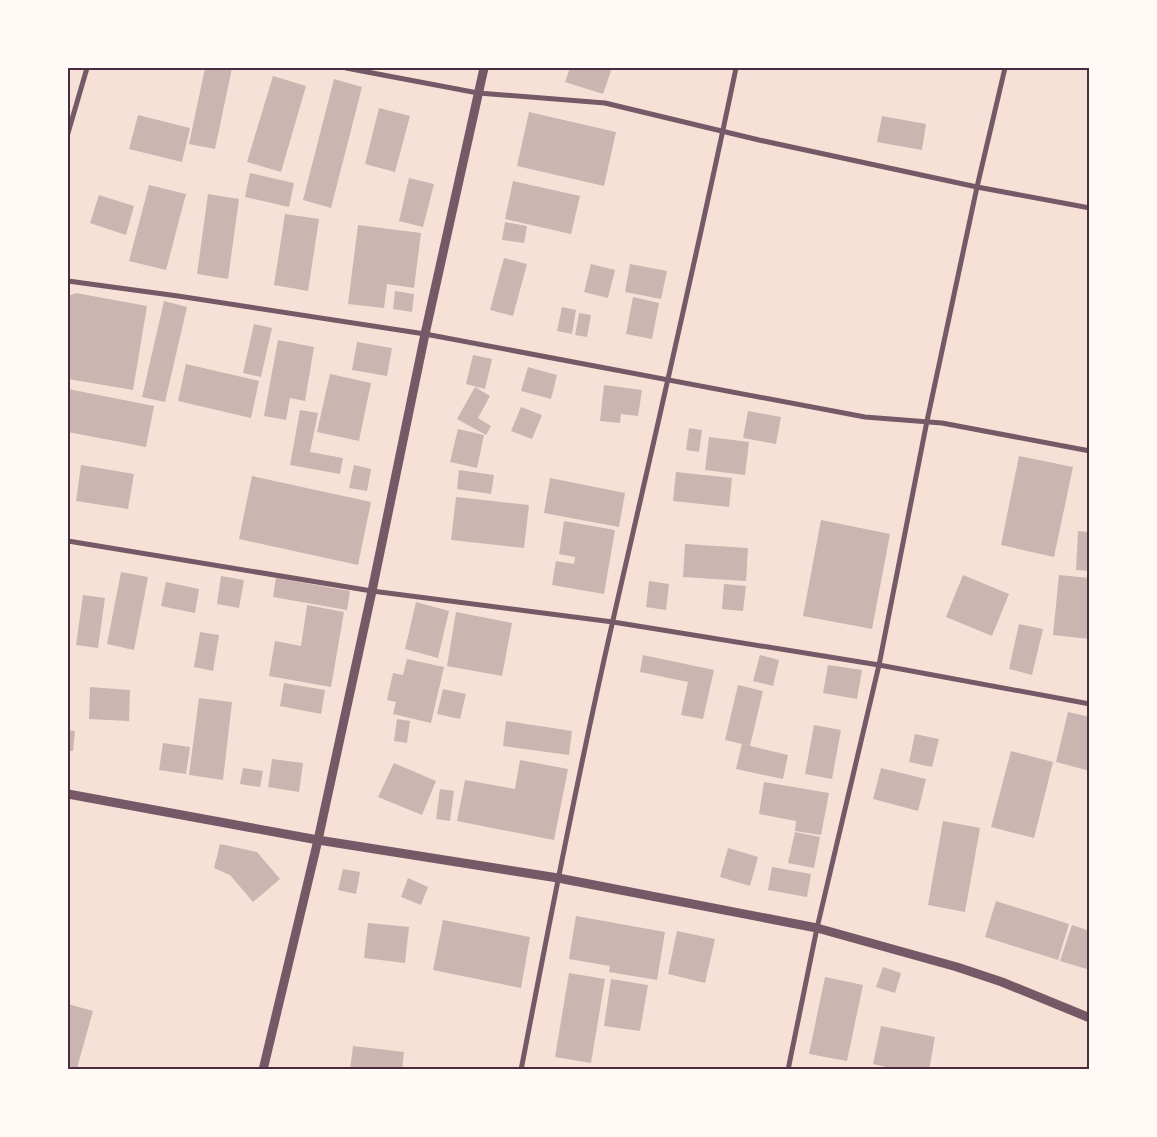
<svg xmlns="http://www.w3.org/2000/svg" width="1157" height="1137" viewBox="0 0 1157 1137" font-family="'Roboto Condensed',sans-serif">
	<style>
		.building { fill: #ccb4b1 }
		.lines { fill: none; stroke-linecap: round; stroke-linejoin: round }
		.minor { stroke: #755966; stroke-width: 5 }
		.tertiary { stroke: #755966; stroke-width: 9 }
		.neatline { fill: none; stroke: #4a2c40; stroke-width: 2 }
	</style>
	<rect width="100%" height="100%" fill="#f7e1d7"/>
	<g class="building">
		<path d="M205,68H232L215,149L189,144Z"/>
		<path d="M570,68H612L603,94L565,82Z"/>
		<path d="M273,76L306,86L281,172L247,162Z"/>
		<path d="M334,79L362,87L331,208L303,200Z"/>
		<path d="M379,108L410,116L395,172L365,164Z"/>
		<path d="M529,112L616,132L604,186L517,166Z"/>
		<path d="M138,115L190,128L182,162L129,149Z"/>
		<path d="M882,116L926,124L922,150L877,142Z"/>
		<path d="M250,173L294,183L289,207L245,197Z"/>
		<path d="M409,178L434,184L423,227L399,221Z"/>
		<path d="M513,181L580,196L571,234L505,219Z"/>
		<path d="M149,185L186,194L166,270L129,261Z"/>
		<path d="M208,194L239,199L228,279L197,274Z"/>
		<path d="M99,195L134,206L126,235L90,223Z"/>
		<path d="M285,214L319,219L308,291L274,285Z"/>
		<path d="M505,222L527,226L524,243L502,240Z"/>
		<path d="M358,225L421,233L414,288L387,284L384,308L348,304Z"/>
		<path d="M504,258L527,264L513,316L490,310Z"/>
		<path d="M591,264L615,270L608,298L584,292Z"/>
		<path d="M630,264L667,271L661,299L625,292Z"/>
		<path d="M395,291L414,294L412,312L393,309Z"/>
		<path d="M76,293L147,306L133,390L68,379V296Z"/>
		<path d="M633,297L659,303L652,339L626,334Z"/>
		<path d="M164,301L187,307L165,402L142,397Z"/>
		<path d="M562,307L576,310L572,334L557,331Z"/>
		<path d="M579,313L591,315L587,337L575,335Z"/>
		<path d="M254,324L272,328L261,377L243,373Z"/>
		<path d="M278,340L314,347L305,401L290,398L286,420L264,416Z"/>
		<path d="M357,342L392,348L387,376L352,370Z"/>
		<path d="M473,355L492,359L485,389L466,384Z"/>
		<path d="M186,364L259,381L251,418L178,401Z"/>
		<path d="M528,367L557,375L551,399L521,391Z"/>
		<path d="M330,374L371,383L359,441L317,432Z"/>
		<path d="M604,385L642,390L638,416L621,414L620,423L600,421Z"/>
		<path d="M475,387L490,396L478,418L491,426L486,435L457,419Z"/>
		<path d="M68,389L154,406L146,447L68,432Z"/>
		<path d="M521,407L542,415L532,439L511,431Z"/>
		<path d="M300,410L318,413L310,452L343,458L340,474L290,465Z"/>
		<path d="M748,411L781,417L776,444L743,438Z"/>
		<path d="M689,428L702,430L699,452L686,450Z"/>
		<path d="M458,429L484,435L477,468L450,462Z"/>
		<path d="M709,437L749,442L745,475L705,470Z"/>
		<path d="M1019,456L1073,467L1054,557L1001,545Z"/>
		<path d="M81,465L134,474L128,509L76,501Z"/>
		<path d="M354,465L371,469L367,491L349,488Z"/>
		<path d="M459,470L494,475L491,494L457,489Z"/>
		<path d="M676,472L732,478L729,507L673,501Z"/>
		<path d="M252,476L371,502L358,565L239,539Z"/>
		<path d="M550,478L625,493L619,527L544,513Z"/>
		<path d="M456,497L529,505L524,548L451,540Z"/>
		<path d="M821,520L890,534L872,629L803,616Z"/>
		<path d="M564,521L615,530L604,594L552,585L556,561L574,564L575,557L559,554Z"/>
		<path d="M1078,531L1090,532V571L1076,570Z"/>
		<path d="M685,544L748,548L746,581L683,577Z"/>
		<path d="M121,572L148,577L134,650L107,644Z"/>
		<path d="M963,575L1009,594L992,636L946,617Z"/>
		<path d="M1059,575L1090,578V639L1053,635Z"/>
		<path d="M221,576L244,580L239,608L217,604Z"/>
		<path d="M276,578L350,591L347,610L273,597Z"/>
		<path d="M649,581L669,584L666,610L646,607Z"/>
		<path d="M166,582L199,589L195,613L161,606Z"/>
		<path d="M724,584L746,586L743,611L722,609Z"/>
		<path d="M83,595L105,598L98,648L76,645Z"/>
		<path d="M416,602L449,611L438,658L405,649Z"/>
		<path d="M307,605L344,612L331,687L269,676L275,641L301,646Z"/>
		<path d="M456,612L512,623L502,676L447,666Z"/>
		<path d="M1019,624L1043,629L1032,675L1009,669Z"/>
		<path d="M200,632L219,635L213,671L194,667Z"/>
		<path d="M643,655L714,670L703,719L681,715L688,682L640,672Z"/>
		<path d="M760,655L779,660L773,686L753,681Z"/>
		<path d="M407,659L444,667L431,723L393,714L396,702L387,700L393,673L403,675Z"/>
		<path d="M828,665L862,670L857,699L823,693Z"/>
		<path d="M284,683L325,690L321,714L280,706Z"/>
		<path d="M738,685L763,691L750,746L725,740Z"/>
		<path d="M90,687L130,690L129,721L89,719Z"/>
		<path d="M443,689L466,694L460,719L437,714Z"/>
		<path d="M199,698L232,702L223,780L189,775Z"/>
		<path d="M1068,712L1090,717V771L1056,762Z"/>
		<path d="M397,719L410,721L407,743L394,741Z"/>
		<path d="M506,721L572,731L569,755L503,746Z"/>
		<path d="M814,725L841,730L832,779L805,774Z"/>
		<path d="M68,730L75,731L73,751H68Z"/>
		<path d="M915,734L939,739L932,767L909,762Z"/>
		<path d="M163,743L190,747L186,774L159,770Z"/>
		<path d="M742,744L788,755L783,779L736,769Z"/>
		<path d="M1011,751L1053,762L1034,838L991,827Z"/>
		<path d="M272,759L303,763L299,792L268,787Z"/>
		<path d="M520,760L568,769L554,840L457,821L465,780L515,789Z"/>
		<path d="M394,763L436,781L422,815L378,797Z"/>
		<path d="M243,768L263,771L260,787L240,784Z"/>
		<path d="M881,768L926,779L918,811L873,799Z"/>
		<path d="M764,782L829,793L821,835L795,831L796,821L759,814Z"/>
		<path d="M440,789L454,791L450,821L436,819Z"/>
		<path d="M943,821L980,828L965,912L928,905Z"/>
		<path d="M795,832L820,837L814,868L788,863Z"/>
		<path d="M220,844L257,852L280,879L253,902L230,875L214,868Z"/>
		<path d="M728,848L758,857L750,886L720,877Z"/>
		<path d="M772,867L811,874L807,897L768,890Z"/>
		<path d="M343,869L360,872L356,894L338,890Z"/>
		<path d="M408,878L428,887L421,905L401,897Z"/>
		<path d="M996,901L1069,924L1058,960L985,937Z"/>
		<path d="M576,916L665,932L657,980L609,972L610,966L569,959Z"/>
		<path d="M443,920L530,937L521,988L433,970Z"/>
		<path d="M368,923L409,927L405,963L364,958Z"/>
		<path d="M1072,925L1090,931V970L1060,961Z"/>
		<path d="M677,931L715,939L705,983L668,974Z"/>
		<path d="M883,967L901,973L895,993L876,987Z"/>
		<path d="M569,973L605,979L591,1063L555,1057Z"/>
		<path d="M825,977L863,985L847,1061L809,1054Z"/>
		<path d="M611,979L648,985L640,1031L604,1026Z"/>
		<path d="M68,1004L93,1011L77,1068L68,1066Z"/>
		<path d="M881,1026L935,1037L929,1070H900L873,1064Z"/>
		<path d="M353,1046L404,1052L402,1070H350Z"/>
	</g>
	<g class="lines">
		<g class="minor">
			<path d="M346,68L478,93L605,103L759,140L977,187L1090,208"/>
			<path d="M68,133L87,68"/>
			<path d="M68,281L178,296L425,334L865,417L942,423L1090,451"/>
			<path d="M68,541L372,591L613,622L879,665L1090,704"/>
			<path d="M521,1070C550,920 579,769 613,620C655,436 698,252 736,68"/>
			<path d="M788,1070L817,928L879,665L927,421L977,187L1005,68"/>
			<path d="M1089,1070L1090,1066"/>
		</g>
		<g class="tertiary">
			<path d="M68,794L318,840L558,878L817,928L957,967L1002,982L1090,1018"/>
			<path d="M263,1070L318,840L372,591L425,334L484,68"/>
		</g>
	</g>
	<rect width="1157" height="1137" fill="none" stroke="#fffaf5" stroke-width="138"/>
	<rect x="69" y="69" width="1019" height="999" class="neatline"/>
</svg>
